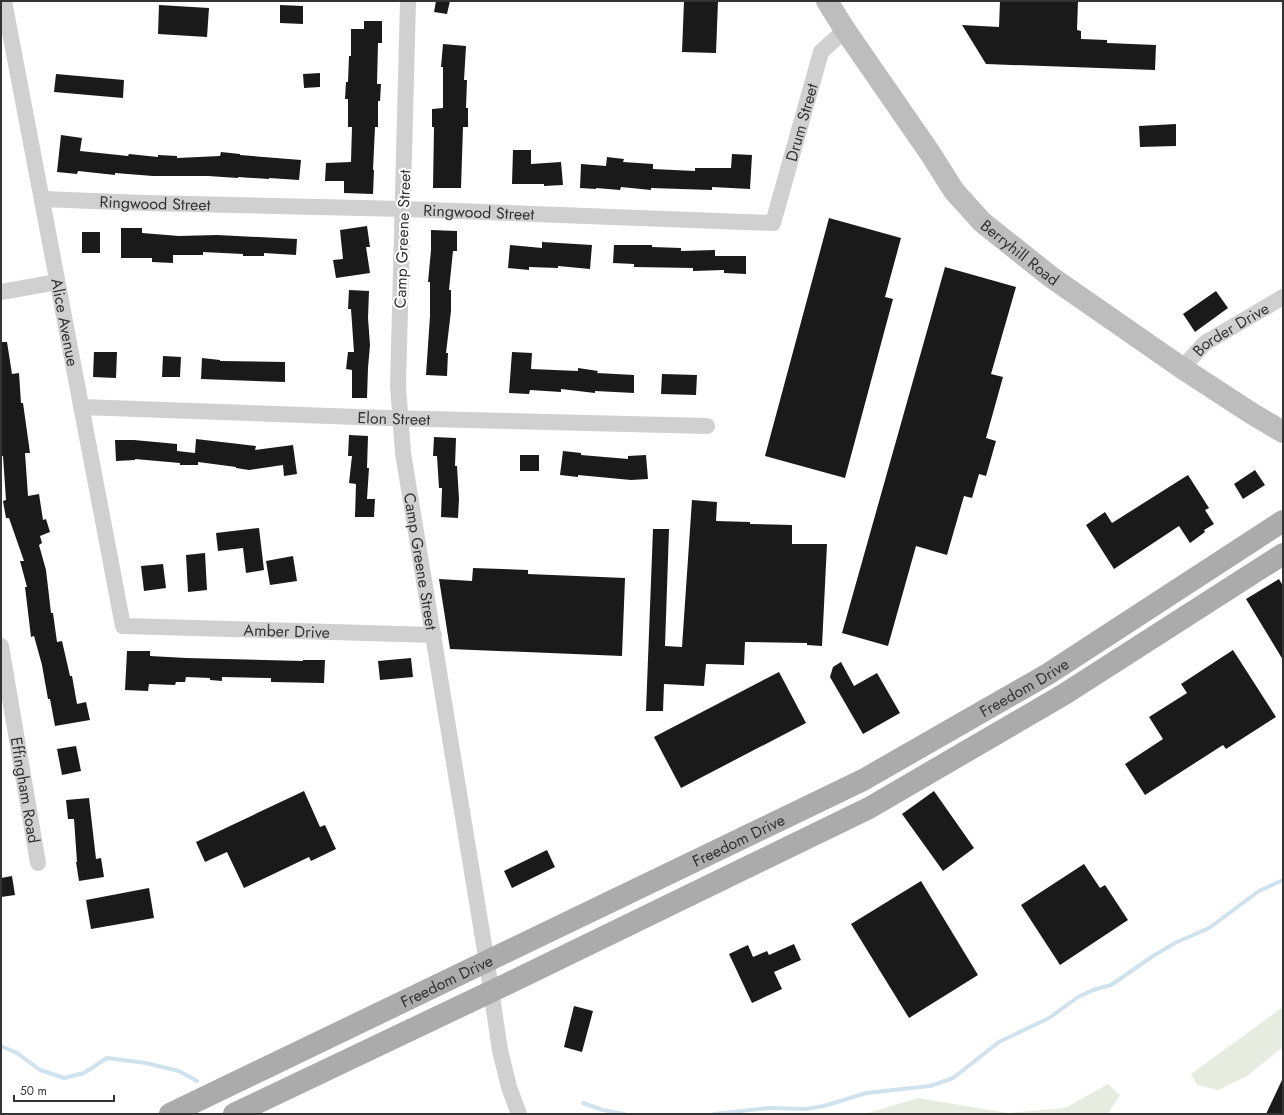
<svg xmlns="http://www.w3.org/2000/svg" width="1284" height="1115" viewBox="0 0 1284 1115" font-family="Jost,sans-serif">
	<style>
		.green { fill: #e6ecdf }
		.lines { fill: none; stroke-linecap: round; stroke-linejoin: round }
		.stream { stroke: #cfe2ee; stroke-width: 4 }
		.building { fill: #1a1a1a }
		.street { stroke: #d0d0d0; stroke-width: 16 }
		.secondary { stroke: #bdbdbd; stroke-width: 22 }
		.primary { stroke: #ababab; stroke-width: 22 }
		.labels { text-anchor: middle; stroke-width: 4; stroke-linejoin: round; paint-order: stroke }
		.street-label { font-size: 16px; fill: #333; stroke: #fff }
	</style>
	<rect width="100%" height="100%" fill="#fff"/>
	<g class="green">
		<path d="M1283,1007V1047L1247,1076L1218,1090L1197,1085L1191,1074Z"/>
		<path d="M1108,1084L1120,1095L1108,1114H865L918,1098L1008,1113L1065,1108Z"/>
	</g>
	<g class="lines">
		<g class="stream">
			<path d="M1,1046L17,1053L40,1070L64,1078L84,1073L107,1058L146,1063L179,1071L197,1081"/>
			<path d="M583,1103L603,1110L624,1114"/>
			<path d="M714,1114L768,1108L805,1109L824,1106L866,1093L930,1086L953,1078L999,1042L1049,1018L1078,997L1093,990L1111,985L1153,956L1175,943L1209,928L1259,891L1283,880"/>
		</g>
	</g>
	<g class="building">
		<path d="M436,1H450L447,14L434,12Z"/>
		<path d="M684,1H718L716,53L682,52Z"/>
		<path d="M1000,1H1078L1077,30L1081,31V39L1107,40V43L1156,45L1155,70L986,64L962,25L999,27Z"/>
		<path d="M159,5L209,8L207,37L158,34Z"/>
		<path d="M280,5L303,6V24L280,23Z"/>
		<path d="M364,21H382V43H378L377,84H381L380,101H378V127H375L373,170H374L373,194L344,193V181H325L326,163L351,162L352,127H348V99H345L346,82H348L349,56H351V29H364Z"/>
		<path d="M443,44L466,46L464,80H467L466,108H468V127H463L461,188H433L434,127H432V109L443,108V67H441Z"/>
		<path d="M320,73V87L304,88L303,74Z"/>
		<path d="M56,74L124,80L123,98L54,92Z"/>
		<path d="M1176,124V146L1140,147L1139,126Z"/>
		<path d="M61,135L82,138L80,151L128,156L129,154L158,157V155L177,156V158L220,156L221,152L240,154V155L301,160L299,180L269,178V179L238,177V178L208,176H153L115,173V175L78,171L77,174L57,172Z"/>
		<path d="M513,150H531V164L561,162L563,185L544,186V184H512Z"/>
		<path d="M732,154L752,155L750,189L712,187V190L651,188V190L621,187L620,190L596,188V189L580,188L581,164L606,166L607,157L624,159L623,162L653,164V169L695,171V168H731Z"/>
		<path d="M829,218L901,238L885,297L893,299L845,478L765,456Z"/>
		<path d="M367,226L370,247H366L370,273L336,278L333,260L343,259L340,230Z"/>
		<path d="M121,228H142V233L179,236L217,235L297,239L296,255L264,253V256H243V254L203,252V255H173V263L152,262V258H121Z"/>
		<path d="M431,230L457,231V251H453L449,290H451V311L446,353H448L447,376L426,375L430,316V282H428L431,250Z"/>
		<rect x="82" y="232" width="18" height="21"/>
		<path d="M542,242L592,245L590,269L558,266V268L529,267V270L508,268L510,245L542,248Z"/>
		<path d="M614,245H652V247L681,248V251L715,250V256H746V274L724,273V270L693,271V268L634,267V264L613,263Z"/>
		<path d="M945,267L1016,287L991,374L1003,377L986,438L996,441L986,476L979,474L972,498L964,496L947,555L916,546L888,646L842,633Z"/>
		<path d="M349,290L369,291L368,318L370,345L368,368L367,398H352V370L346,369L348,352H354L351,309H348Z"/>
		<path d="M1216,291L1228,308L1195,332L1183,314Z"/>
		<path d="M1,342H7L12,374L19,373L21,403H23L30,453H25L28,496L39,494L43,520L46,519L50,532L40,536L42,543L39,545L46,570L51,613H53L57,642L62,641L70,676H72L77,704L86,702L90,720L55,726L50,699H48L42,665L34,636L31,637L25,587H27L20,561H24L9,518H6L3,501L6,500L3,456H1Z"/>
		<path d="M94,352H117L116,378L93,377Z"/>
		<path d="M512,352L532,353L531,369L578,371V368L598,371L597,373L634,375V393L595,391V393L561,389V392L530,390L529,394L509,393Z"/>
		<path d="M163,356L181,357L180,377H162Z"/>
		<path d="M202,358L220,360V361L285,362V382L201,379Z"/>
		<path d="M662,374L697,375L696,395L661,394Z"/>
		<path d="M349,435L368,436L367,468H369L367,499H375L374,517H355L356,484L349,483L352,456H348Z"/>
		<path d="M434,437L456,438L455,466H457L459,499L458,518L441,517L442,488H439L437,456H433Z"/>
		<path d="M196,439L256,446L255,450L293,445L297,474L284,476L283,465L249,470L236,468V467L198,462V465H180V463L135,459V460L116,461L115,440H134L177,444V451L195,453Z"/>
		<path d="M563,451L581,453V455L628,459V456L646,455L648,479L631,480L578,475V477L560,475Z"/>
		<rect x="520" y="455" width="19" height="16"/>
		<path d="M1255,470L1265,485L1243,499L1234,484Z"/>
		<path d="M1188,475L1209,508L1205,510L1214,524L1204,530L1205,532L1190,543L1179,526L1114,569L1086,525L1105,512L1112,523Z"/>
		<path d="M692,500L717,502L716,521L750,522V524L792,525V544H827L822,646L807,645V643L745,642L744,665L706,664L704,686L664,684L663,711H646L653,529H669L665,646L682,647Z"/>
		<path d="M259,528L264,570L246,573L243,548L218,551L216,533Z"/>
		<path d="M205,553L207,590L188,592L186,555Z"/>
		<path d="M293,556L297,581L270,585L266,561Z"/>
		<path d="M163,564L166,588L144,591L141,566Z"/>
		<path d="M473,568L528,570V574L625,578L622,656L450,649L439,579L472,581Z"/>
		<path d="M1279,579L1283,586V660L1246,599Z"/>
		<path d="M1233,650L1276,717L1226,749L1223,745L1145,795L1125,764L1163,739L1149,717L1187,693L1181,684Z"/>
		<path d="M127,651H150V656L186,658L303,661V660H325L324,683L271,682V678L222,677V681L210,680V678L186,677L185,682H176L175,685L149,684L148,691L125,690Z"/>
		<path d="M411,658L413,677L380,680L378,661Z"/>
		<path d="M841,662L854,686L877,673L900,713L863,734L830,677L833,667Z"/>
		<path d="M779,672L806,723L681,788L654,737Z"/>
		<path d="M76,746L81,771L62,775L57,749Z"/>
		<path d="M304,791L320,827L325,825L336,849L311,861L309,857L244,888L227,852L205,862L196,842Z"/>
		<path d="M934,791L974,848L943,871L902,814Z"/>
		<path d="M89,798L96,859L101,858L104,877L79,881L76,862H77L74,819H68L66,800Z"/>
		<path d="M547,850L555,867L512,888L504,871Z"/>
		<path d="M1084,864L1100,888L1105,885L1128,920L1060,965L1021,905Z"/>
		<path d="M12,876L15,895L1,897V878Z"/>
		<path d="M921,881L978,975L909,1018L851,924Z"/>
		<path d="M149,888L154,918L91,929L86,900Z"/>
		<path d="M794,944L801,960L774,972L782,989L752,1003L729,954L748,945L753,957L767,951L769,955Z"/>
		<path d="M574,1006L593,1011L582,1052L564,1047Z"/>
		<path d="M1283,1078V1114H1266Z"/>
	</g>
	<g class="lines">
		<g class="street">
			<path id="s1" d="M4,1L123,626L434,635"/>
			<path id="s2" d="M408,1L398,386L403,453L487,963L500,1050L509,1087L519,1114"/>
			<path id="s3" d="M42,199L145,203L403,209L773,223L821,52L845,30"/>
			<path d="M1,292L57,282"/>
			<path id="s4" d="M1182,368L1205,343L1283,297"/>
			<path id="s5" d="M81,407L386,418L707,426"/>
			<path id="s6" d="M1,646L38,863"/>
		</g>
		<path class="secondary" id="s7" d="M827,1L845,30L930,153L954,191L982,222L1051,277L1182,368L1251,413L1283,432"/>
		<g class="primary">
			<path id="s8" d="M170,1114L863,780L1048,674L1283,521"/>
			<path d="M234,1114L507,984L869,808L1063,695L1283,554"/>
		</g>
	</g>
	<g class="labels">
		<g class="street-label">
			<text dy="6" stroke="none"><textPath href="#s3" startOffset="836">Drum Street</textPath></text>
			<text dy="6" stroke="none"><textPath href="#s3" startOffset="113">Ringwood Street</textPath></text>
			<text dy="6" stroke="none"><textPath href="#s3" startOffset="437">Ringwood Street</textPath></text>
			<text transform="translate(402 239) rotate(-88)" y="6">Camp Greene Street</text>
			<text dy="6" stroke="none"><textPath href="#s7" startOffset="319">Berryhill Road</textPath></text>
			<text dy="6" stroke="none"><textPath href="#s1" startOffset="327">Alice Avenue</textPath></text>
			<text dy="6" stroke="none"><textPath href="#s4" startOffset="63">Border Drive</textPath></text>
			<text dy="6" stroke="none"><textPath href="#s5" startOffset="313">Elon Street</textPath></text>
			<text dy="6" stroke="none"><textPath href="#s2" startOffset="562">Camp Greene Street</textPath></text>
			<text dy="6" stroke="none"><textPath href="#s1" startOffset="800">Amber Drive</textPath></text>
			<text dy="6" stroke="none"><textPath href="#s8" startOffset="955">Freedom Drive</textPath></text>
			<text dy="6" stroke="none"><textPath href="#s6" startOffset="146">Effingham Road</textPath></text>
			<text dy="6" stroke="none"><textPath href="#s8" startOffset="631">Freedom Drive</textPath></text>
			<text dy="6" stroke="none"><textPath href="#s8" startOffset="307">Freedom Drive</textPath></text>
		</g>
	</g>
	<rect width="1284" height="1115" fill="none" stroke="#333333" stroke-width="4"/>
	<path d="M14 1095v6h100v-6" fill="none" stroke="#333333" stroke-width="2"/>
	<text x="20" y="1095" font-size="12" fill="#333333" stroke="#ffffff" stroke-width="3" paint-order="stroke">50 m</text>
</svg>
